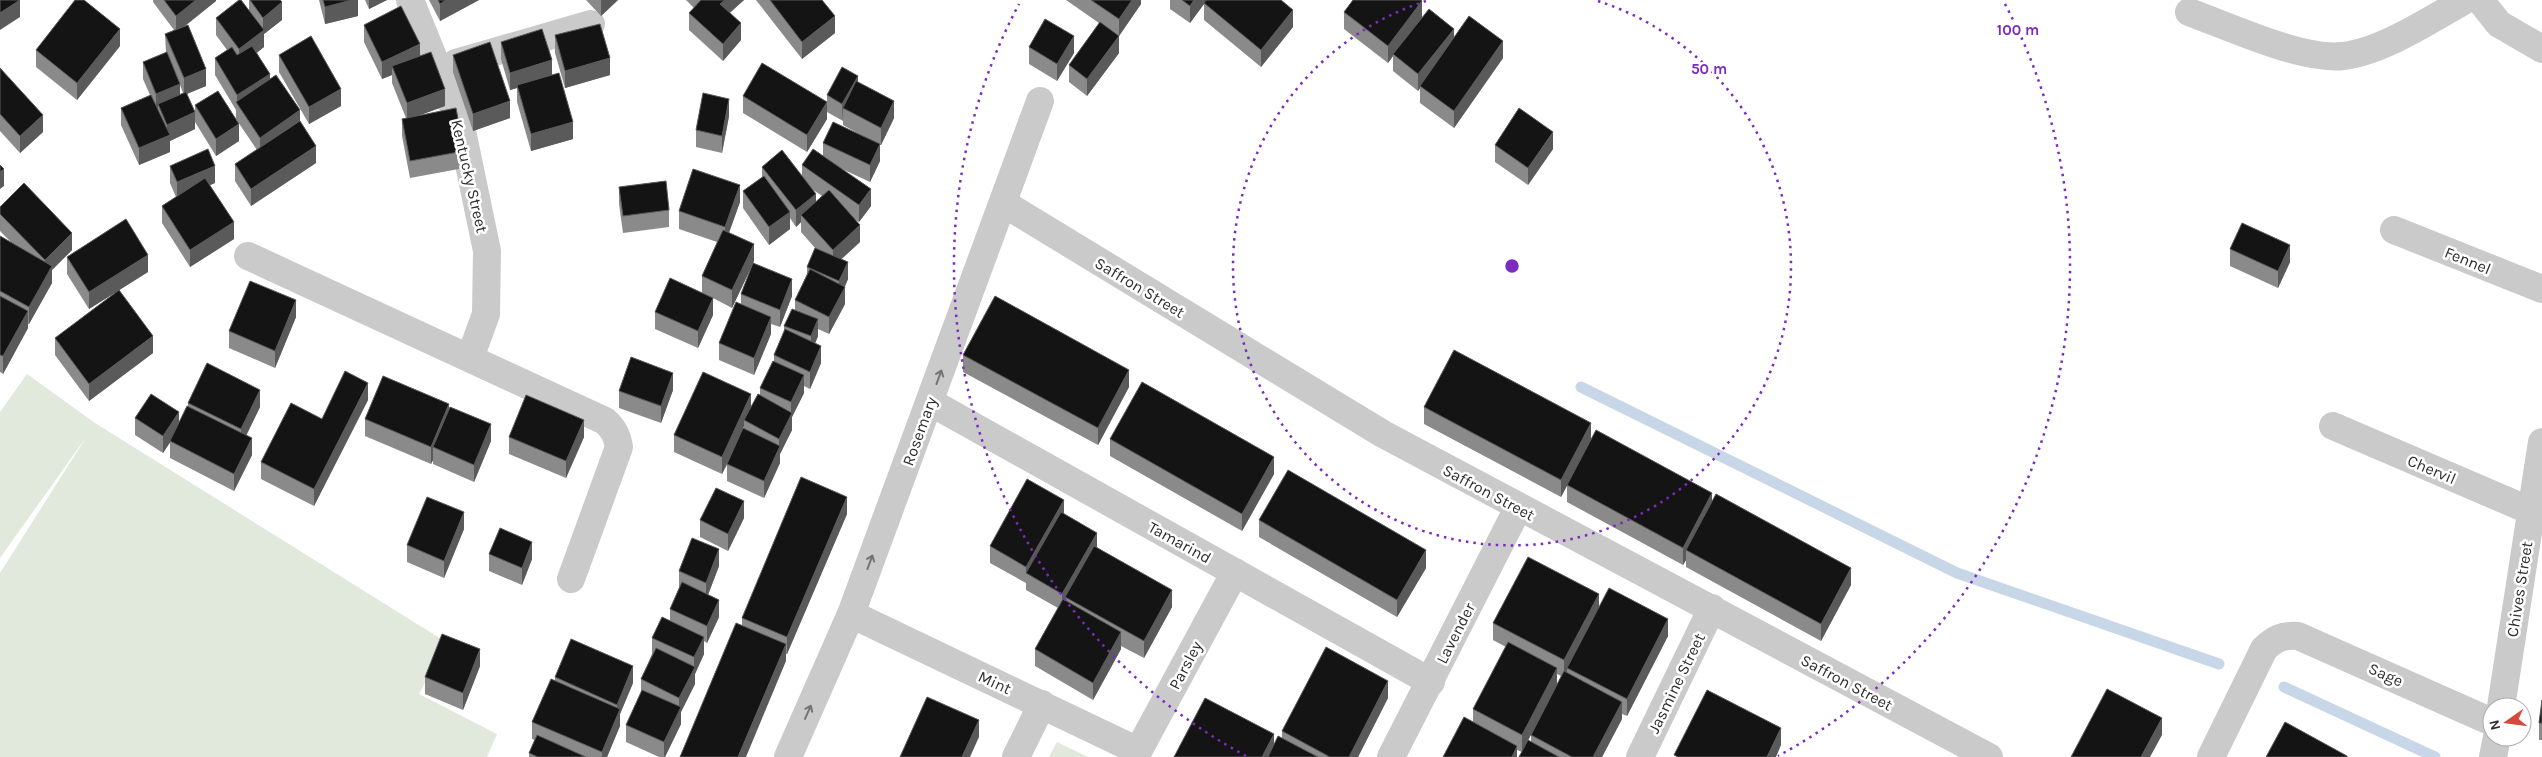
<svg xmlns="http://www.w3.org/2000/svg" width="2542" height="757" viewBox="0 0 2542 757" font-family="Karla,sans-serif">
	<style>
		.green { fill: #e0e9db }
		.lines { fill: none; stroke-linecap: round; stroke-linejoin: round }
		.stream { stroke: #c8d7e8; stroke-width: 11 }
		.minor { stroke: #cacaca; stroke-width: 28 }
		.wall { fill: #8a8a8a; fill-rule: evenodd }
		.shaded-wall { fill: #5a5a5a }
		.building { fill: #141414; stroke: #5a5a5a }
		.oneway { stroke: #747474 }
		.ring { fill: none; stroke: #7b2cbf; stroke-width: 2.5; stroke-dasharray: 2.5 5 }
		.labels { text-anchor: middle; stroke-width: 5; stroke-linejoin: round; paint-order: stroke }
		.street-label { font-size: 16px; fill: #2d2d2d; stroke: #fff }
		.centre { fill: #7b2cbf; stroke: #fff; stroke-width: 2.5 }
		.ring-label { font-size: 15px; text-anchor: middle; font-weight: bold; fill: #7b2cbf; stroke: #fff; stroke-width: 5; stroke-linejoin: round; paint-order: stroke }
	</style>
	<rect width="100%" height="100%" fill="#fff"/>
	<g class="green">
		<path d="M27,374L95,423L446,642L419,694L497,734L487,757H0V573L87,436L0,558V412Z"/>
		<path d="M1057,742L1088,757H1049Z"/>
	</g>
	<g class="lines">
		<g class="stream">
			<path d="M1581,387L1957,573L2219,664"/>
			<path d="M2284,687L2435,757"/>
		</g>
		<g class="minor">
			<path d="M410,0L461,126L487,251L486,314L470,358"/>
			<path d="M2480,0L2499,24L2542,49"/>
			<path d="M2189,12C2230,27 2303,61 2343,56C2381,52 2432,19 2465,0"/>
			<path d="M456,63L591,24"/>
			<path d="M1003,203L1383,434L1989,757"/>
			<path d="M2394,230L2542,289"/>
			<path d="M248,256L605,421C614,429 617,436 619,447L571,579"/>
			<path d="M930,402L1431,682"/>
			<path d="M2333,426L2531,511"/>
			<path d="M851,614L1138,751"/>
			<path d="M2501,707L2542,442"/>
			<path d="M788,757L851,614L1040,101"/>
			<path d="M1016,757L1042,704"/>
			<path d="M1135,757L1235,572"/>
			<path d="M1391,757L1518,508"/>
			<path d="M1640,757L1712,608"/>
			<path d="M2211,757L2264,649C2275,638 2283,635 2298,636L2492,722"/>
			<path d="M2493,757L2497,737"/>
		</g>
	</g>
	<g class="wall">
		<path d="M153,0H216V1L185,26L206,86L187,94L195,129L170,141V152L139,165L121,125V108L150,95L143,79V62L166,53L165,34L174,30L153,2ZM180,85L183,93L180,94Z"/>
		<path d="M249,0H280L282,20L264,34V47L257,53L270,79L300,122L316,163L251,206L235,181V164L257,150L236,119V110L215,75V58L227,50L216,35V18L249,11Z"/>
		<path d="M319,0H358V16L325,24Z"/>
		<path d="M365,0H387L369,9Z"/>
		<path d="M429,0H479L440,21Z"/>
		<path d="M586,0H618L601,16Z"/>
		<path d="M686,0H744L730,13L741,40L723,61L689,30V13L694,8Z"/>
		<path d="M756,0H822L835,33L802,59Z"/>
		<path d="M1066,0H1141V4L1119,36L1112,32L1119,53L1087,96L1069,82V65L1099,23Z"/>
		<path d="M1170,0H1281L1293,27L1261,67L1204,20V4L1190,23L1170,9Z"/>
		<path d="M1344,12L1422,18L1454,37L1503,58L1454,128L1420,103V88L1418,91L1393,71V56L1388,63L1344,29Z"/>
		<path d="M364,25L420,56L445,106L420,115L464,151V168L410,178L402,136V119L406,118L392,83V75L382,79L364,42Z"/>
		<path d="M555,35L610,75L565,88L555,53Z"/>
		<path d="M501,42L552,75L573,139L531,151L517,102V88L510,90L501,59Z"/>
		<path d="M120,46L77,100L36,67V50Z"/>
		<path d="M1029,47L1074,53L1057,81L1029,64Z"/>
		<path d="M279,55L341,106L309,124L279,72Z"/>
		<path d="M453,55L510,118L473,131L453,72Z"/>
		<path d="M0,68L43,132L20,153L0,131Z"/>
		<path d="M858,82L894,118L881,145H880V161L870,182L840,168L871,206L859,222L853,218L860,242L841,259L848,279L845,287V304L829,334L818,329V336L815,343L821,363L810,389L804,386V393L792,417V430L780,454V463L764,498L727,481V465L722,474L674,452V435L751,407L760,396V388L774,361V355L784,331V326L795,310V300L807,274V267L815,248L801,232V222L796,227L790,218V229L769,245L743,208V191L762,177V167L802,176V165L823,156V143L870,140L843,125V121L827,112V95ZM812,189L822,196L816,202ZM744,426V429L737,441Z"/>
		<path d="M743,96L827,119L807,152L743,113Z"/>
		<path d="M195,105L239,141L216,156L195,122Z"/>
		<path d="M729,116L722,153L696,147V130Z"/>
		<path d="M1495,145L1553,149L1528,185L1495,162Z"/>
		<path d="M170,166L215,183L210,185L234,239L190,267L162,223V206L176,197L170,183Z"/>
		<path d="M619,187L669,210V227L623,233L619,204Z"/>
		<path d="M740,202L729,232L754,261L753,263L792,296L780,327L771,324V334L754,375L719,360V343L741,304V294L752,266L732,308L713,298V315L698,348L655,329V312L702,293V276L717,242L679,229V211Z"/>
		<path d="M0,207L72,250L52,270V283L29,324H28V328L3,374L0,372V236L11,242L0,231Z"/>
		<path d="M2230,249L2290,262L2278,288L2230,266Z"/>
		<path d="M67,257L148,272L89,309L67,274Z"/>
		<path d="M296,317L275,368L229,348V331Z"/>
		<path d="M55,338L153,353L89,401L55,355Z"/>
		<path d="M963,355L1129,387L1098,445L963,372Z"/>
		<path d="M673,390L661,423L619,408V391Z"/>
		<path d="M368,400L314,506L261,479V462Z"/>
		<path d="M188,403L260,407L246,436L252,455L234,491L170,458V442L163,453L135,435V418L179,423L188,407Z"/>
		<path d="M1424,407L1591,439L1712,501L1851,585L1821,641L1686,567V560L1683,565L1567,502V486L1561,497L1424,424Z"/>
		<path d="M365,419L491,441L474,482L433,464V460L431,464L365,436Z"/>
		<path d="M509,437H584L566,478L509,454Z"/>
		<path d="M1110,439L1274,474L1242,531L1110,456Z"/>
		<path d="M847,514L787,654H786V661L742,625V618Z"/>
		<path d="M1064,514L1097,547L1172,607L1144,658L1121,646V649L1093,700L1035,666V649L1058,608L1026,590V583L990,563V546Z"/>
		<path d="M744,518L728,551L700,537V520Z"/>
		<path d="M1259,520L1426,568L1397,617L1259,537Z"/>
		<path d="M464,529L444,578L407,562V545Z"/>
		<path d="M489,554L532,559L522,585L489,571Z"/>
		<path d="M719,566L708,595L719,617L707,643L704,641V654L695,674V684L681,712V724L665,757H659L626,742V725L641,694V679L652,654V638L670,621V609L679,588V571Z"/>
		<path d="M1599,608L1668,636L1627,716L1622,714V719L1602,757H1519L1522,752L1517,750V757L1473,722V709L1506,647L1493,640V623ZM1557,674L1561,676L1557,684ZM1535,727L1531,735V742L1528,740Z"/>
		<path d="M480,666L463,710L425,694V677Z"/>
		<path d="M555,677L633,683L620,714V726L607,757H529V753L535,740L532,739V722L555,681Z"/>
		<path d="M1388,698L1358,757H1174L1274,745L1282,738V731Z"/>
		<path d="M2542,700V740H2539V723Z"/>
	</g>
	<g class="shaded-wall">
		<path d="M20,0V17L0,30V13Z"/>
		<path d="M196,0H216V1L176,33V16Z"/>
		<path d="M352,0H358V16L325,24V7Z"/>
		<path d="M369,0H387L369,9Z"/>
		<path d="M446,0H479L440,21V4Z"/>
		<path d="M601,0H618L601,16Z"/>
		<path d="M725,0H744L720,21V4Z"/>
		<path d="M1132,0H1141V4L1119,36V19Z"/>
		<path d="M1194,0H1207L1204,3V4L1190,23V6Z"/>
		<path d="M1422,1V18L1393,54V56L1388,63V46Z"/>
		<path d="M282,2V20L264,34V47L239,66V49L263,30V18Z"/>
		<path d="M1293,10V27L1261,67V50Z"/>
		<path d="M835,16V33L802,59V42Z"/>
		<path d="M741,23V40L723,61V44Z"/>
		<path d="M120,29V46L77,100V83Z"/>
		<path d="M1454,29V46L1420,86V88L1418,91V74Z"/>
		<path d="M1074,36V53L1057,81V64Z"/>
		<path d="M1119,36V53L1087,96V79Z"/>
		<path d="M1503,41V58L1454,128V111Z"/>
		<path d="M420,44V61L392,66V75L382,79V62Z"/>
		<path d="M610,58V75L565,88V71Z"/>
		<path d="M552,60V78L517,85V88L510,90V73Z"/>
		<path d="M206,69V86L184,95V78Z"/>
		<path d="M270,74V91L237,104V95Z"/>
		<path d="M858,76V94L843,108L842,121V104Z"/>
		<path d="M180,84V101L158,104V110L156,111V94Z"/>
		<path d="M341,89V106L309,124V107Z"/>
		<path d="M445,89V106L407,120V103Z"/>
		<path d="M729,99V116L722,153V136Z"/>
		<path d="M510,101V118L473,131V114Z"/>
		<path d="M894,101V118L881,145V128Z"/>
		<path d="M827,102V119L807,152V135Z"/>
		<path d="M300,110V127L260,155V138Z"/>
		<path d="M195,112V129L170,141V152L139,165V148L167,136V125Z"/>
		<path d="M43,115V132L20,153V136Z"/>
		<path d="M573,122V139L531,151V134Z"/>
		<path d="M239,124V141L216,156V139Z"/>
		<path d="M1553,132V149L1528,185V168Z"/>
		<path d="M880,144V161L870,182V165Z"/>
		<path d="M316,146V163L251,206V189Z"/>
		<path d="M215,166V183L177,199V182Z"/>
		<path d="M4,169V186L0,189V172Z"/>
		<path d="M740,185V202L725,244V227Z"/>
		<path d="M871,189V206L859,222V205Z"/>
		<path d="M816,194V211L801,215V222L796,227V210Z"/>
		<path d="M790,212V229L769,245V227Z"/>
		<path d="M234,222V239L190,267V250Z"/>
		<path d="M860,225V242L833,267V250Z"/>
		<path d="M72,233V250L52,270V283L29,324V307L45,277V260Z"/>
		<path d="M754,244V261L732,308V290Z"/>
		<path d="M2290,245V262L2278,288V271Z"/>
		<path d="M148,255V272L89,309V292Z"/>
		<path d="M848,262V279L842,292L845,287V304L829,334V317L839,297V281Z"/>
		<path d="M792,279V296L780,327V310Z"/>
		<path d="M713,298V315L698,348V331Z"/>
		<path d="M296,300V317L275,368V351Z"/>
		<path d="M28,311V328L3,374V356Z"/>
		<path d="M771,317V334L754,375V358Z"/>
		<path d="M818,319V336L811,354V336Z"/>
		<path d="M153,336V353L89,401V384Z"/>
		<path d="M821,346V363L810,389V372Z"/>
		<path d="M1129,370V387L1098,445V428Z"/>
		<path d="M673,373V390L661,423V406Z"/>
		<path d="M804,375V393L792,417V430L780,454V463L764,498V481L779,448V439L791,415V402Z"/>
		<path d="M368,383V400L314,506V489Z"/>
		<path d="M260,390V407L241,446V429Z"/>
		<path d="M751,394V411L744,420V426L722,474V457Z"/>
		<path d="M449,404V421L433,447V460L431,464V447Z"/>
		<path d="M179,412V429L163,453V436Z"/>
		<path d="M584,420V437L566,478V461Z"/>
		<path d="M1591,423V440L1561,497V480Z"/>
		<path d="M491,424V441L474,482V465Z"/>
		<path d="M252,438V455L234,491V474Z"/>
		<path d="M1274,457V474L1242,531V514Z"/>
		<path d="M1712,493V510L1686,550V560L1683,565V548Z"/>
		<path d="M847,497V514L787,654V637Z"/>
		<path d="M1064,500V517L1026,573V567Z"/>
		<path d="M744,501V518L728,551V534Z"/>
		<path d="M464,512V529L444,578V561Z"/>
		<path d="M1097,533V550L1065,597V607L1062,611V594Z"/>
		<path d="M532,542V559L522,585V568Z"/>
		<path d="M719,549V566L706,600V583Z"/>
		<path d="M1426,550V568L1397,617V600Z"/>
		<path d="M1851,568V585L1821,641V624Z"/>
		<path d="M1172,590V607L1144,658V641Z"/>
		<path d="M1599,594V611L1567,668V672L1564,677V660Z"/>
		<path d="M719,600V617L707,643V626Z"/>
		<path d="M1668,619V636L1627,716V699Z"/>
		<path d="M1121,632V649L1093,700V683Z"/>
		<path d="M704,637V654L695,674V684L681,712V724L665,757H664V742L679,710V698L694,667V657Z"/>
		<path d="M786,644V661L746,757H738Z"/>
		<path d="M480,649V666L463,710V693Z"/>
		<path d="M633,666V683L620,714V726L607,757H602V752L617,717V705Z"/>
		<path d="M1557,668V685L1522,752V735Z"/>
		<path d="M1388,681V698L1358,757H1349Z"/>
		<path d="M1622,702V719L1602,757H1593Z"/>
		<path d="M2162,718V735L2150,757H2141Z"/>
		<path d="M979,720V737L970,757H962Z"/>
		<path d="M1781,728V745L1776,757H1767Z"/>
		<path d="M1274,734V751L1270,757H1262Z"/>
		<path d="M1517,746V757H1512Z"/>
	</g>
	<g class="building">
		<path d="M0,0H20L0,13Z"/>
		<path d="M75,0H84L120,29L77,83L36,50Z"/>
		<path d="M164,0H196L176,16Z"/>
		<path d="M239,0H241L264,30L239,49L216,18Z"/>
		<path d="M250,0H280L282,2L263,18Z"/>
		<path d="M323,0H352L325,7Z"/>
		<path d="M438,0H446L440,4Z"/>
		<path d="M701,0H725L720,4L741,23L723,44L689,13Z"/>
		<path d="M770,0H822L835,16L802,42Z"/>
		<path d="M1091,0H1132L1119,19Z"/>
		<path d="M1182,0H1194L1190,6Z"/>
		<path d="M1206,0H1281L1293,10L1261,50L1204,3Z"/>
		<path d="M1353,0H1421L1422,1L1388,46L1344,12Z"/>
		<path d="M401,6L420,44L382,62L364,25Z"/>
		<path d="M1429,9L1454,29L1418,74L1393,54Z"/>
		<path d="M1469,16L1503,41L1454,111L1420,86Z"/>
		<path d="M1045,19L1074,36L1057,64L1029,47Z"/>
		<path d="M1100,22L1119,36L1087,79L1069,65Z"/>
		<path d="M600,24L610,58L565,71L555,35Z"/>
		<path d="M188,25L206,69L184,78L165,34Z"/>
		<path d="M542,29L552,60L510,73L501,42Z"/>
		<path d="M311,36L341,89L309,107L279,55Z"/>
		<path d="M490,42L510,101L473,114L453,55Z"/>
		<path d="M252,46L270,74L237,95L215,58L232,47L237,55Z"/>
		<path d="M167,52L180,84L156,94L143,62Z"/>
		<path d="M431,52L445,89L407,103L392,66Z"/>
		<path d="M762,63L827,102L807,135L743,96Z"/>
		<path d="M842,67L858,76L842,104L827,95Z"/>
		<path d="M0,68L43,115L20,136L0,114Z"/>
		<path d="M559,73L573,122L531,134L517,85Z"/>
		<path d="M276,75L300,110L260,138L236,102Z"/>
		<path d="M856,81L894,101L881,128L843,108Z"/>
		<path d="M218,91L239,124L216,139L195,105Z"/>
		<path d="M186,92L195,112L167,125L158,104Z"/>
		<path d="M703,93L729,99L722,136L696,130Z"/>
		<path d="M151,95L170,135L139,148L121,108Z"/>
		<path d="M456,108L464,151L410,161L402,119Z"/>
		<path d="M1519,108L1553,132L1528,168L1495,145Z"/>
		<path d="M300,121L316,146L251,189L235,164Z"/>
		<path d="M833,122L880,144L870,165L823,143Z"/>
		<path d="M208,149L215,166L177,182L170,166Z"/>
		<path d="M813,149L871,189L859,205L802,165Z"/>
		<path d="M782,150L816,194L796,210L762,167Z"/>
		<path d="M0,165L4,169L0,172Z"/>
		<path d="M693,169L740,185L725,227L679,211Z"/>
		<path d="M764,176L790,212L769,227L743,191Z"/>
		<path d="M205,178L234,222L190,250L162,206Z"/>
		<path d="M666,181L669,210L623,216L619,187Z"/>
		<path d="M24,183L72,233L45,260L0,214V207Z"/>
		<path d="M829,190L860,225L833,250L801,215Z"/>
		<path d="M126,219L148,255L89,292L67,257Z"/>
		<path d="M2242,223L2290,245L2278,271L2230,249Z"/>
		<path d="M723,230L754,244L732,290L702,276Z"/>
		<path d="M0,236L52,266L29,307L0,291Z"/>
		<path d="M815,248L848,262L839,281L807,267Z"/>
		<path d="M753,263L792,279L780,310L741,294Z"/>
		<path d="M810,269L845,287L829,317L795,300Z"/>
		<path d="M670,278L713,298L698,331L655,312Z"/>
		<path d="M250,281L296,300L275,351L229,331Z"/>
		<path d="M119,290L153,336L89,384L55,338Z"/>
		<path d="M0,296L28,311L3,356L0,355Z"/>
		<path d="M995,296L1129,370L1098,428L963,355Z"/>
		<path d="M736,302L771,317L754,358L719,343Z"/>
		<path d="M792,309L818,319L811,336L784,326Z"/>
		<path d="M785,329L821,346L810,372L774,355Z"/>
		<path d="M1454,350L1591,423L1561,480L1424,407Z"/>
		<path d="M631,357L673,373L661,406L619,391Z"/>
		<path d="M773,361L804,375L791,402L760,388Z"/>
		<path d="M207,363L260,390L241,429L188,403Z"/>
		<path d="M345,371L368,383L314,489L261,462L291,403L322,419Z"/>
		<path d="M703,372L751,394L722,457L674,435Z"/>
		<path d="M383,376L449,404L431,447L365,419Z"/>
		<path d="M1142,382L1274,457L1242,514L1110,439Z"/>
		<path d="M151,394L179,412L163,436L135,418Z"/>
		<path d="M758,394L792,413L779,439L744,420Z"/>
		<path d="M526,395L584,420L566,461L509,437Z"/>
		<path d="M187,406L252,438L234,474L170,441Z"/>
		<path d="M450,407L491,424L474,465L433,447Z"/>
		<path d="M743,428L780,446L764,481L727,464Z"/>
		<path d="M1596,430L1712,493L1683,548L1567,485Z"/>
		<path d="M1288,470L1426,550L1397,600L1259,520Z"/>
		<path d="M801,477L847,497L787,637L742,618Z"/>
		<path d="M1027,479L1064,500L1026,567L990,546Z"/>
		<path d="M716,488L744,501L728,534L700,520Z"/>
		<path d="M1716,494L1851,568L1821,624L1686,550Z"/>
		<path d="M427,497L464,512L444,561L407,545Z"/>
		<path d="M1061,512L1097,533L1062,594L1026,573Z"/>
		<path d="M500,528L532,542L522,568L489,554Z"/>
		<path d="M692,538L719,549L706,583L679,571Z"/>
		<path d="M1094,546L1172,590L1144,641L1065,597Z"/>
		<path d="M1528,557L1599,594L1564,660L1493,623Z"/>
		<path d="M682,582L719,600L707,626L670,609Z"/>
		<path d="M1609,588L1668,619L1627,699L1567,668Z"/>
		<path d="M1063,599L1121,632L1093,683L1035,649Z"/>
		<path d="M662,617L704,637L694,657L652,638Z"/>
		<path d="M736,623L786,644L738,757H680Z"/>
		<path d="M442,634L480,649L463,693L425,677Z"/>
		<path d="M571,639L633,666L617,705L555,677Z"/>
		<path d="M1508,642L1557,668L1522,735L1473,709Z"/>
		<path d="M1326,647L1388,681L1349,757H1330L1282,731Z"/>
		<path d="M656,648L695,667L679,698L641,679Z"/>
		<path d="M1564,671L1622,702L1593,757H1572L1531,735Z"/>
		<path d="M551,679L620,709L602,752L532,722Z"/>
		<path d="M2107,689L2162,718L2141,757H2071Z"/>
		<path d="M642,690L681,707L664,742L626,725Z"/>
		<path d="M1707,690L1781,728L1767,757H1678L1674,755Z"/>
		<path d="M927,697L979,720L962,757H900Z"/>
		<path d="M1205,698L1274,734L1262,757H1174Z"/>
		<path d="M2542,700V723H2539Z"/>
		<path d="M1464,717L1517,746L1512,757H1443Z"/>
		<path d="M2285,722L2347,756V757H2266Z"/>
		<path d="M537,735L586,757H538L529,753Z"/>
		<path d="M1278,736L1318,757H1268Z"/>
		<path d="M1528,740L1559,757H1519Z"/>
	</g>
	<defs><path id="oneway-shaft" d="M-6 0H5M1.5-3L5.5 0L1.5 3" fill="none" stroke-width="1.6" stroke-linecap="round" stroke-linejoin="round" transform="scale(1.25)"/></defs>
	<g class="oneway">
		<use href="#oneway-shaft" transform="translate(939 377) rotate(-70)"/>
		<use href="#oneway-shaft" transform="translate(870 562) rotate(-70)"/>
		<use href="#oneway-shaft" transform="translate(808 712) rotate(-66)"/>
	</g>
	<g class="ring">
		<path d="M1598 1A279 279 0 1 1 1426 1"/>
		<path d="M1246 756A558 558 0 0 1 1019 4M2005 4A558 558 0 0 1 1778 756"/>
	</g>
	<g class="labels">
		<g class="street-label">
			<text transform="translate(470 176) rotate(77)" y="6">Kentucky Street</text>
			<text transform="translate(2468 260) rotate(22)" y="6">Fennel</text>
			<text transform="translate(1140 287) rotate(31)" y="6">Saffron Street</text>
			<text transform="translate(919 431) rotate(-70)" y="6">Rosemary</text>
			<text transform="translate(2432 469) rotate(23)" y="6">Chervil</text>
			<text transform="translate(1489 492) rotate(28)" y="6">Saffron Street</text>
			<text transform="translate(1180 542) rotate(29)" y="6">Tamarind</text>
			<text transform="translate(2519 589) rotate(-81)" y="6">Chives Street</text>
			<text transform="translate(1455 633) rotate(-63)" y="6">Lavender</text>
			<text transform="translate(1185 665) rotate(-62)" y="6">Parsley</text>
			<text transform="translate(2386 674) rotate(24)" y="6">Sage</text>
			<text transform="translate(995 682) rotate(25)" y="6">Mint</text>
			<text transform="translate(1847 682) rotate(28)" y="6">Saffron Street</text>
			<text transform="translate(1676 683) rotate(-64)" y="6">Jasmine Street</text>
		</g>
	</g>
	<circle cx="1512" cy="266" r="8" class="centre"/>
	<g class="ring-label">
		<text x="2018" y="35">100 m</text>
		<text x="1709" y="74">50 m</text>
	</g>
	<g transform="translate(2507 722) rotate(256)"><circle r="24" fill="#ffffff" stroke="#ababab"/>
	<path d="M0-4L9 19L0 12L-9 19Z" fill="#d8483b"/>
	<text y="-8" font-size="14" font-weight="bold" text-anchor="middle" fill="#2d2d2d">N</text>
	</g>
</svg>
